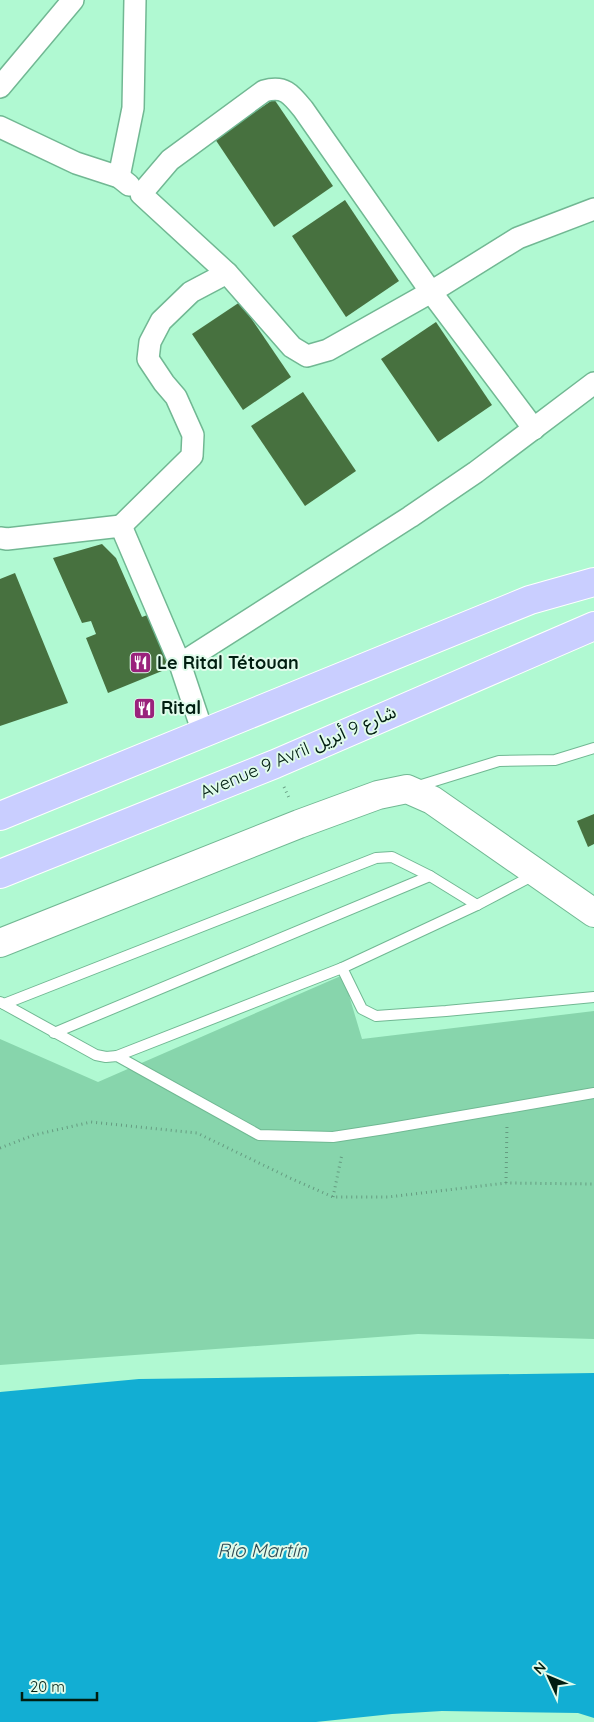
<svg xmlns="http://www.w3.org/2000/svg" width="594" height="1722" viewBox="0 0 594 1722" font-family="Quicksand,'Noto Sans Arabic',sans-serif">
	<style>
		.green { fill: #87d5ac }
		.water { fill: #12aed3 }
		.building { fill: #47713f }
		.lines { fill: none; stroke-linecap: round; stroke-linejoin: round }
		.lane-casing { stroke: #71b893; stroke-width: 12 }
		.street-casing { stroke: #71b893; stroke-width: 24 }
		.secondary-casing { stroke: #71b893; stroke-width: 30 }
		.highway-casing { stroke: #fff; stroke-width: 30 }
		.path { stroke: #659b80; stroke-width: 3; stroke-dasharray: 1 4; stroke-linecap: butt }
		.lane { stroke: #fff; stroke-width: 10 }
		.street { stroke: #fff; stroke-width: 21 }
		.secondary { stroke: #fff; stroke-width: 28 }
		.highway { stroke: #c9ceff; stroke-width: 28 }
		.labels { text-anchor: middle; stroke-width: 4; stroke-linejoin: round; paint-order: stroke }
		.poi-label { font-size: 18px; font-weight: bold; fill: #011e11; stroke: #e0fbeb; text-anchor: start }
		.street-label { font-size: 18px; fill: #011e11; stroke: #e0fbeb }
		.water-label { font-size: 19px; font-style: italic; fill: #2e4a54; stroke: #e0fbeb }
	</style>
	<rect width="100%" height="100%" fill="#b0f9d2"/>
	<path class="green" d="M343,975L362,1039L594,1011V1339L418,1334L0,1365V1039L98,1082Z"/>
	<path class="water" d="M594,1373V1718L578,1713L442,1711L392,1714L316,1722H0V1392L139,1379Z"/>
	<g class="building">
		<path d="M274,99L333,186L274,227L215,139Z"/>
		<path d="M345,200L399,281L346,317L292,236Z"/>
		<path d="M240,302L291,377L243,410L192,334Z"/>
		<path d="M436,322L492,405L438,442L381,359Z"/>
		<path d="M303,392L356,471L305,506L251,426Z"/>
		<path d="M102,544L116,558L142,617L150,614L170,654L162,671L108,693L86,638L96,634L91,621L82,623L53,558Z"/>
		<path d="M15,573L68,703L0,726V579Z"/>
		<path d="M594,814V844L588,847L577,821Z"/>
	</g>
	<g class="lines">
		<defs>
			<g id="lane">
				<path d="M415,787L499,761L555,760L594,748"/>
				<path d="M342,968L477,905L534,875"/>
				<path d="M0,1002L96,1055L106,1057L117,1056L259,1135L333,1137L385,1129L594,1093"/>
				<path d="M4,1004L376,858L392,857L430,876L477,905"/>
				<path d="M54,1033L430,876"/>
				<path d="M117,1056L342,968L362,1009L376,1016L446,1011L594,997"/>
			</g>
			<g id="street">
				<path d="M0,87L73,0"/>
				<path d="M0,127L76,163L119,177L129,185"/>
				<path d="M119,177L133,108L135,0"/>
				<path d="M534,429L431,292L303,109C291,94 284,85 264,91L170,160L141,194L227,273L292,347L307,356L328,350L431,292L518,238L594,209"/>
				<path d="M121,526L192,456L193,435L176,397L164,383L148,359L150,342L161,321L191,292L227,273"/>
				<path d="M0,538L7,539L121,526L180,664L203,733"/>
				<path d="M180,664L410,517L476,472L594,383"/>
			</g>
			<path id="secondary" d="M0,943L299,824L378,795L407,789L432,800L594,913"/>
			<g id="highway">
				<path d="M0,816L530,600L594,582"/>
				<path d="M0,874L275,764L594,626"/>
			</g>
		</defs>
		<use href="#lane" class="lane-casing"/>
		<use href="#street" class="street-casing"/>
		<use href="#secondary" class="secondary-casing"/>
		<use href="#highway" class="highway-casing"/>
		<g class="path">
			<path d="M284,787L290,800"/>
			<path d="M0,1148L34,1135L91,1122L197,1133L290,1178L333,1197H388L506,1183L594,1184"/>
			<path d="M506,1183L507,1124"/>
			<path d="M333,1197L342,1154"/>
		</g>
		<use href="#lane" class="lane"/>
		<use href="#street" class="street"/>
		<use href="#secondary" class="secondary"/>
		<use href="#highway" class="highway"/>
	</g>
	<defs>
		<symbol id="restaurant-square" viewBox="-11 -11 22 22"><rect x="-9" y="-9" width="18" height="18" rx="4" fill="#9a227c" stroke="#e0fbeb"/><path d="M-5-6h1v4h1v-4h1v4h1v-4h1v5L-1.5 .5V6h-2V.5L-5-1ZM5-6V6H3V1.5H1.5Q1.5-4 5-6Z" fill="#fff"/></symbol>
	</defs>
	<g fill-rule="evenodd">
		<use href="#restaurant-square" x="128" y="650" width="25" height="25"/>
		<use href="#restaurant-square" x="132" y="696" width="25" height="25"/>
	</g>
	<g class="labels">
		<g class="poi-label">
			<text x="157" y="669">Le Rital Tétouan</text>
			<text x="161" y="714">Rital</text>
		</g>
		<g class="street-label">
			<text transform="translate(298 752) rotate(-23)" y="6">Avenue 9 Avril شارع 9 أبريل</text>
		</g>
		<g class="water-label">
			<text x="262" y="1557">Río Martín</text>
		</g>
	</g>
	<g transform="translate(549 1677) rotate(314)" stroke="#e0fbeb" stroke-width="4" paint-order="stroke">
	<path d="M0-4L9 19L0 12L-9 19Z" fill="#011e11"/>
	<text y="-8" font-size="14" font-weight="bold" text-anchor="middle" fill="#011e11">N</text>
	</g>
	<path d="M22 1692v8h75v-8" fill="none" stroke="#011e11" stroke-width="2.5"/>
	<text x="30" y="1692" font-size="15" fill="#011e11" stroke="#e0fbeb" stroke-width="4" paint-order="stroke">20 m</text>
</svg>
